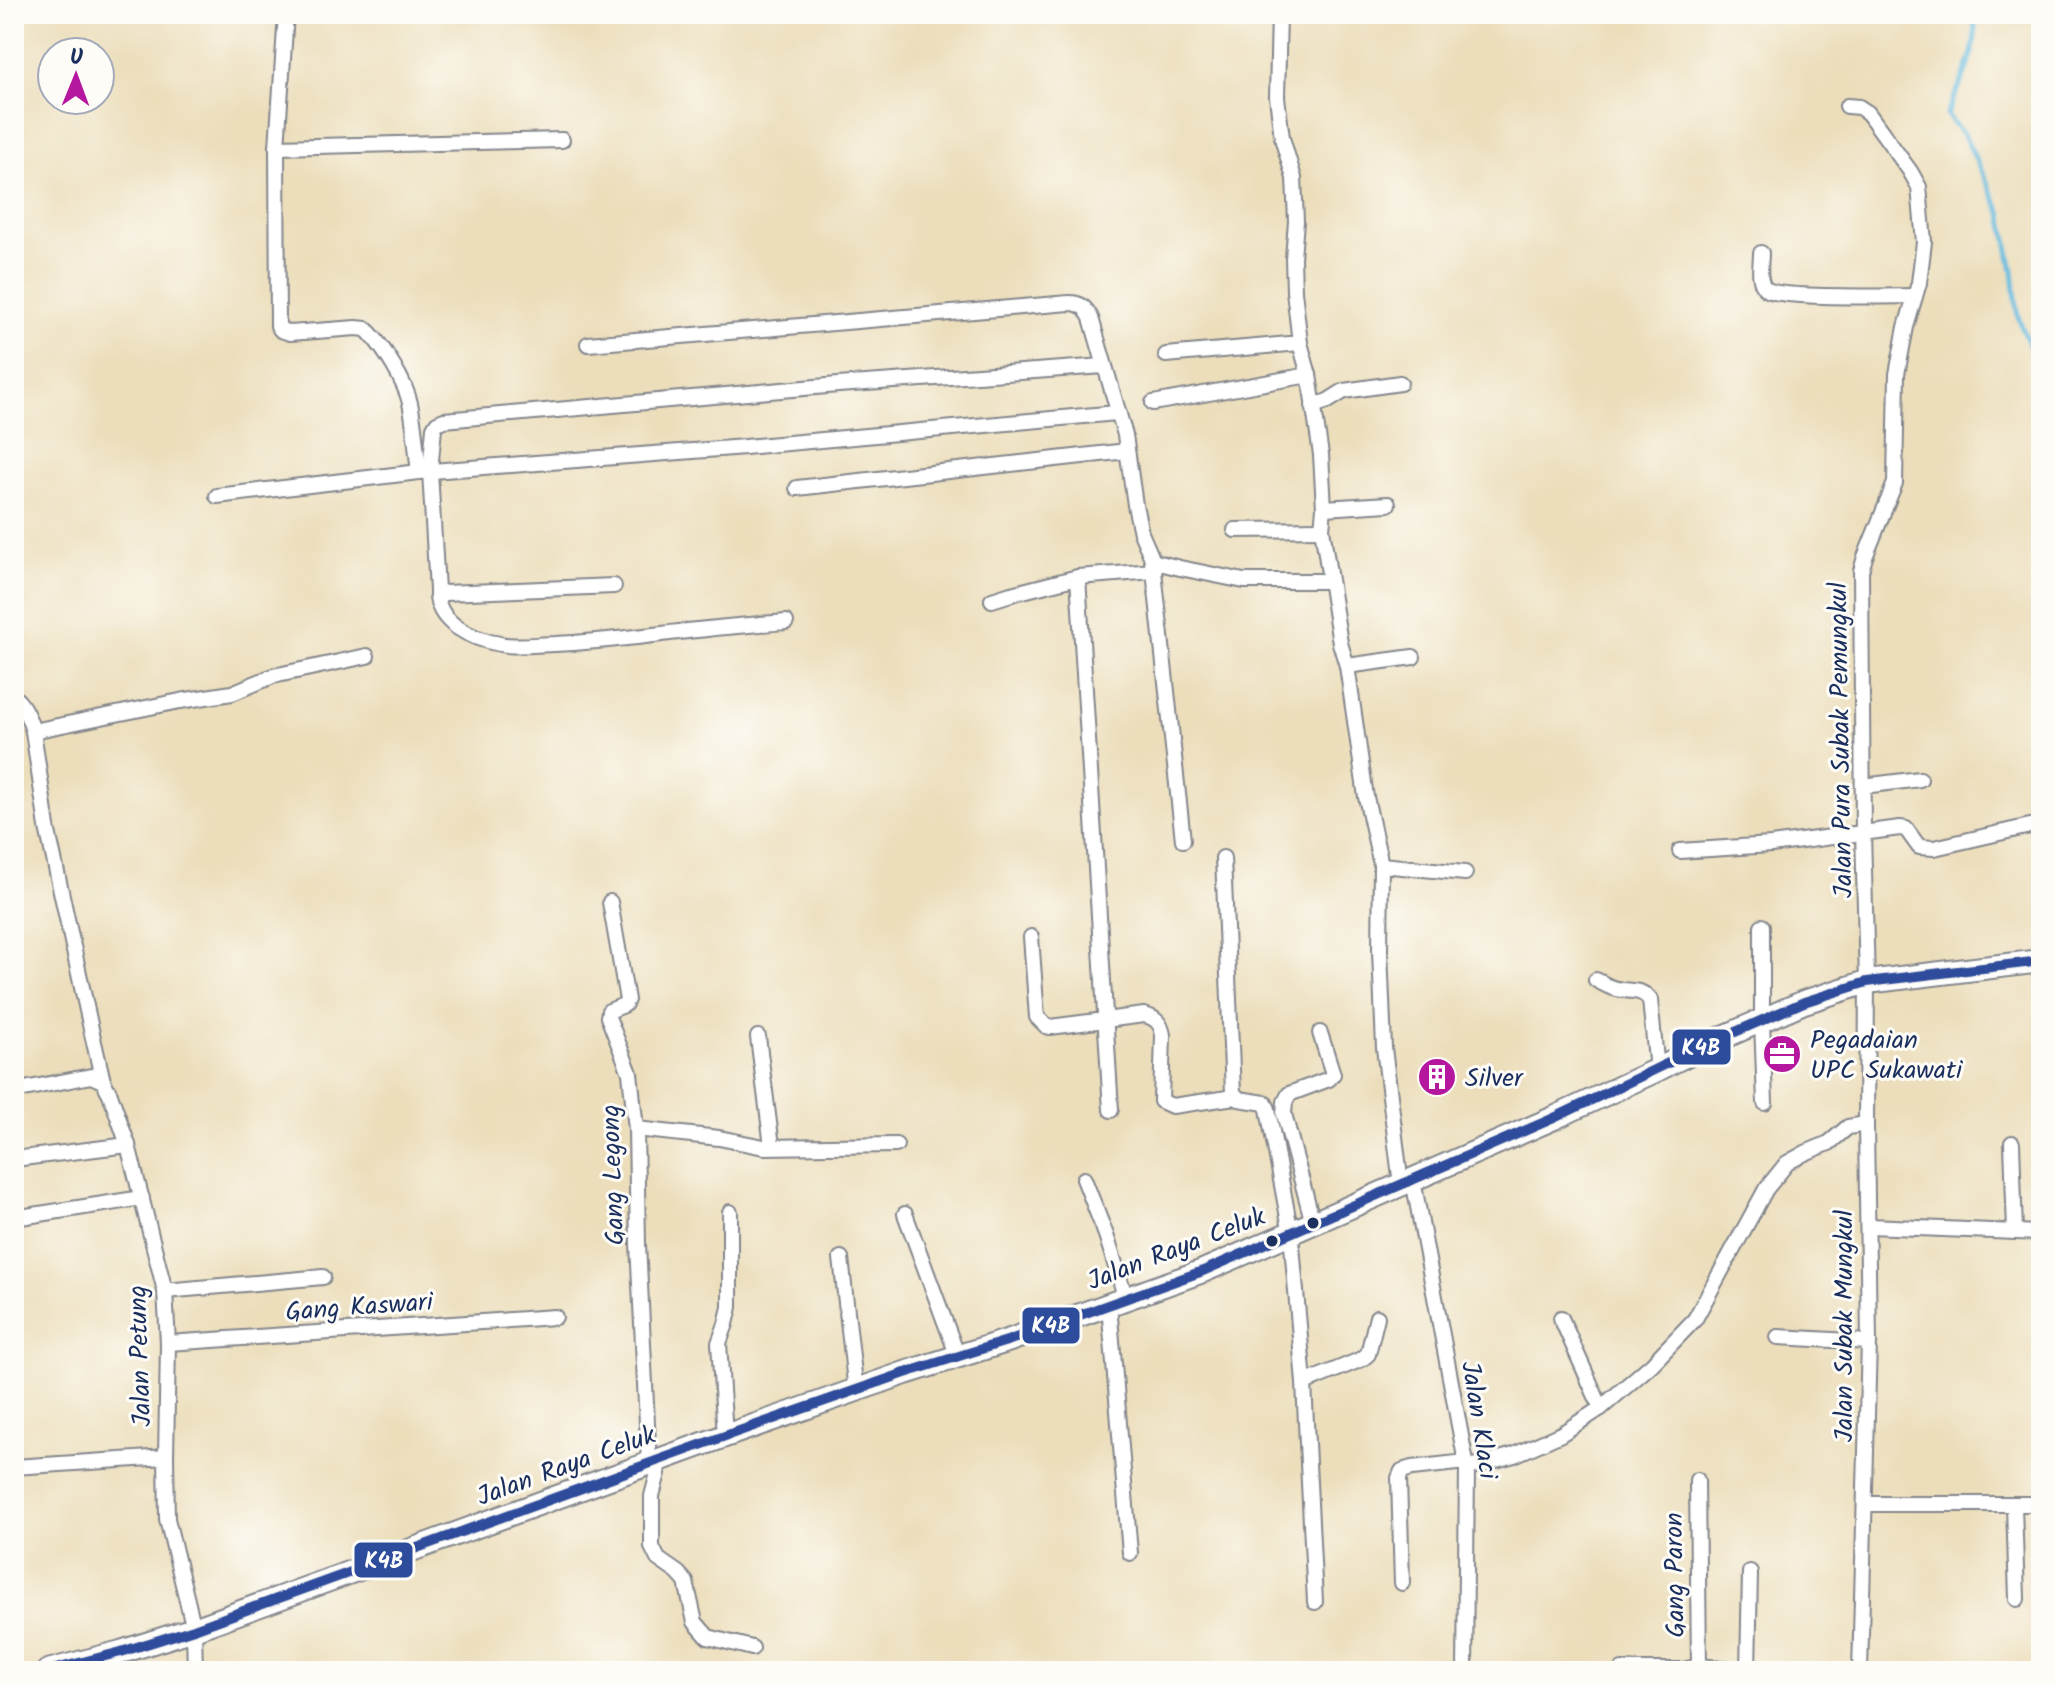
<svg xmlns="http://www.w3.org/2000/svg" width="2055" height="1685" viewBox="0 0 2055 1685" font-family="Kalam,sans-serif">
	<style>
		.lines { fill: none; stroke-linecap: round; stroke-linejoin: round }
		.stream { stroke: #5eb8dc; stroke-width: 5 }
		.minor-casing { stroke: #84868c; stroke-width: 18 }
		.trunk-casing { stroke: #84868c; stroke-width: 26 }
		.minor { stroke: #fff; stroke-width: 14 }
		.trunk { stroke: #fff; stroke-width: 22 }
		.bus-1-casing { stroke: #fdfcf7; stroke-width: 16 }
		.bus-1 { stroke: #2d4c9c; stroke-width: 10 }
		.bus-dot { fill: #1b2f5e; stroke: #fdfcf7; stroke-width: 3 }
		.labels { text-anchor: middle; stroke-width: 6; stroke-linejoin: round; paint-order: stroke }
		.street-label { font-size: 26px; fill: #1b2f5e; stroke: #fdfcf7 }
		.poi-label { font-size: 26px; fill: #1b2f5e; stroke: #fdfcf7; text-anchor: start }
		.line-badge { stroke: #fdfcf7; stroke-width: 3 }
		.badge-label { font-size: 22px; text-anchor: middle; font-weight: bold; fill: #fff }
	</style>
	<rect width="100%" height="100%" fill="#fdfcf7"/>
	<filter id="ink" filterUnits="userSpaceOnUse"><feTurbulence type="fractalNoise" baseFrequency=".0125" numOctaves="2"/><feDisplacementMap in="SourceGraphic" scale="16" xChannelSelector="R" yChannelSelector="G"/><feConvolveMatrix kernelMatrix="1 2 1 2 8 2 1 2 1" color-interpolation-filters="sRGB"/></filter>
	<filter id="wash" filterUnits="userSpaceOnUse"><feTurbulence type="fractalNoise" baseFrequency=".006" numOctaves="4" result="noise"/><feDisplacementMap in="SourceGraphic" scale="32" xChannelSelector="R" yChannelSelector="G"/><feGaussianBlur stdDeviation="1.8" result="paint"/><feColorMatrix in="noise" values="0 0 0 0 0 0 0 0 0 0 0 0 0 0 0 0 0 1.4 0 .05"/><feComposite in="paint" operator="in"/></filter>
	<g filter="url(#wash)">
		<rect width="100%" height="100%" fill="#ecdebb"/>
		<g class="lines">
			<path class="stream" d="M1972,14C1984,44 1958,86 1947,115L1965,137L2002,214L2013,271L2018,317L2041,374"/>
		</g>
	</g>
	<g filter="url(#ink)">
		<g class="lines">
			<defs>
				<g id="minor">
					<path d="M286,14L277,147L278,326L281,330L290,333L356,328L366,329L369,332C385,349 405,382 410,403C415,426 416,450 419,472"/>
					<path d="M1279,14L1277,97L1282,138L1294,178L1296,221L1293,258L1294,291L1300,343L1309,375L1321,455L1324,508L1322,529L1340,643L1347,666L1366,797L1381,865L1380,951L1384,1048L1401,1185"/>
					<path d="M1847,106L1859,107L1868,113L1910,171L1919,187L1924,242L1919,283L1906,327L1897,374L1895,483L1865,557L1861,571L1863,832L1867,982L1866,1124L1869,1342L1860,1671"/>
					<path d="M277,147L562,140"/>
					<path d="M1761,253C1761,264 1757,281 1766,289C1778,299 1892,296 1915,296"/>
					<path d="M588,344L1069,303C1081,303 1085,307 1091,318L1125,435L1135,505L1141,533L1151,556L1154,571L1078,577L1011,594L992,600"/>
					<path d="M1166,355L1300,343"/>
					<path d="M1153,403L1309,375"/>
					<path d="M1313,406L1328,401L1344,391L1400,383"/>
					<path d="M797,488L1127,451"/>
					<path d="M217,496L419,472L745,447L1117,413"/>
					<path d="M1324,508L1388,504"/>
					<path d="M1235,530L1322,529"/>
					<path d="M1152,561L1180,568L1244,581H1329"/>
					<path d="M1154,571L1183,840"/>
					<path d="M1078,577L1111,1110"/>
					<path d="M614,586L444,593L437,590L430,471L434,428L437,423L444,420L838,385L1104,366"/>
					<path d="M437,590C435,623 472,639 500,644C517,648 538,644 555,644C606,642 656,634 707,629C733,626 760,624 786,622"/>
					<path d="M1347,666L1413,657"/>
					<path d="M14,697C24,705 29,718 33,731L47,827L93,1038L103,1081L110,1094L128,1145L165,1291L168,1343L166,1457L167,1519L194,1629L195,1671"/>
					<path d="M33,731L180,701L232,693L273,676L367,656"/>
					<path d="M1863,786L1920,779"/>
					<path d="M1680,851L1771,845L1900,828L1906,829L1919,847L1934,848L2030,826"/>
					<path d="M1223,858L1233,1093L1239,1099L1265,1103L1268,1109L1291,1234L1304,1383L1315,1602"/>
					<path d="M1381,865L1465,873"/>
					<path d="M610,902L627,1000L624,1005L609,1011L608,1017L630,1073L636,1129L638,1244L649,1464"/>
					<path d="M1762,926V1021L1765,1103"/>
					<path d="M1031,937L1037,1017L1046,1026L1050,1027L1144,1015C1156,1018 1161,1023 1163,1035L1161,1101L1172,1106L1235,1097"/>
					<path d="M1596,980C1603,983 1609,988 1617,989C1629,992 1642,988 1650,1000L1657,1070"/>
					<path d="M758,1037L772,1146"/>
					<path d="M14,1091L91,1076L103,1081"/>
					<path d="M636,1129L719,1138L764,1147L896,1145"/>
					<path d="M2012,1143L2015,1232"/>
					<path d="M14,1159L128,1145"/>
					<path d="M1084,1179L1106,1235L1126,1299"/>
					<path d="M1413,1180L1467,1468L1465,1671"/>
					<path d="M905,1214L958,1357"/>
					<path d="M14,1218L142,1198"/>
					<path d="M1313,1223L1284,1114L1285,1102L1289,1094L1329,1079L1333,1074L1320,1033"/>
					<path d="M1869,1226L2041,1233"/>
					<path d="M841,1258L856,1392"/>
					<path d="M165,1291L323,1277"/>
					<path d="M1109,1305L1130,1553"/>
					<path d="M1561,1318L1601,1408"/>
					<path d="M1778,1337L1869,1342"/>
					<path d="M168,1343L555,1317"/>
					<path d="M1304,1383L1362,1359L1368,1354L1377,1317"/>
					<path d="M725,1436L719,1343L726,1324L730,1307V1212"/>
					<path d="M656,1461L658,1473L652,1496V1547L658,1559L678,1573L686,1582L695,1622L708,1637L752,1648"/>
					<path d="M14,1467L166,1457"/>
					<path d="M1467,1468L1514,1455L1561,1434L1601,1408L1652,1364L1695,1319L1766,1189L1787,1163L1805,1153L1829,1143L1848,1127L1866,1124"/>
					<path d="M1697,1480L1699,1666"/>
					<path d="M1865,1504H2041"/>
					<path d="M2014,1505L2017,1599"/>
					<path d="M1402,1583L1399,1478L1402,1471L1412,1468L1466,1462"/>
					<path d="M1622,1670H1684L1699,1666L1752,1671"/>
					<path d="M1748,1671L1750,1572"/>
				</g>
				<path id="trunk" d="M48,1671L121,1652L194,1629L725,1436L905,1373L1010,1340L1203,1271L1554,1118L1657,1070L1710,1043L1804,1002L1867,982L2041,961"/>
			</defs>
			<use href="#minor" class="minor-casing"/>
			<use href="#trunk" class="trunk-casing"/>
			<use href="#minor" class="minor"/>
			<use href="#trunk" class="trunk"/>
			<defs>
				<path id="bus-1" d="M48,1671L121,1652L194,1629L725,1436L905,1373L1010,1340L1203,1271L1554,1118L1710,1043L1804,1002L1867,982L2041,961"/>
			</defs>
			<use href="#bus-1" class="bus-1-casing"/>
			<use href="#bus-1" class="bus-1"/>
		</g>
	</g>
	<defs>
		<symbol id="office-disc" viewBox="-11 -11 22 22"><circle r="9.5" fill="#b5179e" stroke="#fdfcf7"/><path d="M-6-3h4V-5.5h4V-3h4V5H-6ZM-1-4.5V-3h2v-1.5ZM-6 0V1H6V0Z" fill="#fff"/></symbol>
		<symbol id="building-disc" viewBox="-11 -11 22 22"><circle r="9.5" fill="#b5179e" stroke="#fdfcf7"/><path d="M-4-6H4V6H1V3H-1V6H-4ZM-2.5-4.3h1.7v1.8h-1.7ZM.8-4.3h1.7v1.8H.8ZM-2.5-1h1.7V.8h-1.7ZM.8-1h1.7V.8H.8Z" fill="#fff"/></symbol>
	</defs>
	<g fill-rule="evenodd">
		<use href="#office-disc" x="1760" y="1032" width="44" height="44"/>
		<use href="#building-disc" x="1415" y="1055" width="44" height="44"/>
	</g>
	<g class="bus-dot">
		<circle cx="1313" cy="1223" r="7"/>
		<circle cx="1272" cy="1241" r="7"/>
	</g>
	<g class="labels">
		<g class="street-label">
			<text transform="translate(1840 740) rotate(-91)" y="9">Jalan Pura Subak Pemungkul</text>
			<text transform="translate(612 1175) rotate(-92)" y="9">Gang Legong</text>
			<text transform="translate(1176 1248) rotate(-21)" y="9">Jalan Raya Celuk</text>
			<text transform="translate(359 1306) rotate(-4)" y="9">Gang Kaswari</text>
			<text transform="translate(1843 1326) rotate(-90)" y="9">Jalan Subak Mungkul</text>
			<text transform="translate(139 1356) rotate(-92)" y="9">Jalan Petung</text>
			<text transform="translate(1480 1420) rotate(81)" y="9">Jalan Klaci</text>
			<text transform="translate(566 1465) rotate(-20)" y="9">Jalan Raya Celuk</text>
			<text transform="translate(1674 1575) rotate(-91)" y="9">Gang Paron</text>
		</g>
		<g class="poi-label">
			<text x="1810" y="1048">Pegadaian<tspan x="1810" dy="30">UPC Sukawati</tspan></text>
			<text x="1465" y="1086">Silver</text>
		</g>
	</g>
	<g class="line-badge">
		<rect x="1671" y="1028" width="61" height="38" rx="8" fill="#2d4c9c"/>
		<rect x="1021" y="1306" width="60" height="39" rx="8" fill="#2d4c9c"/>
		<rect x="353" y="1541" width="61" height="38" rx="8" fill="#2d4c9c"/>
	</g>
	<g class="badge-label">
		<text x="1701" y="1055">K4B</text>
		<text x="1051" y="1333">K4B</text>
		<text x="384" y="1568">K4B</text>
	</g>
	<rect width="2055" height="1685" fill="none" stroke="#fdfcf7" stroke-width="48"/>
	<g transform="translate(76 76) rotate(1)"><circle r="38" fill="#fdfcf7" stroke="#a3aaba" stroke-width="2"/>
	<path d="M0-6L14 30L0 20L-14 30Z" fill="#b5179e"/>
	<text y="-12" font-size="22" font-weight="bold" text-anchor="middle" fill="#1b2f5e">U</text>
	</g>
</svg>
